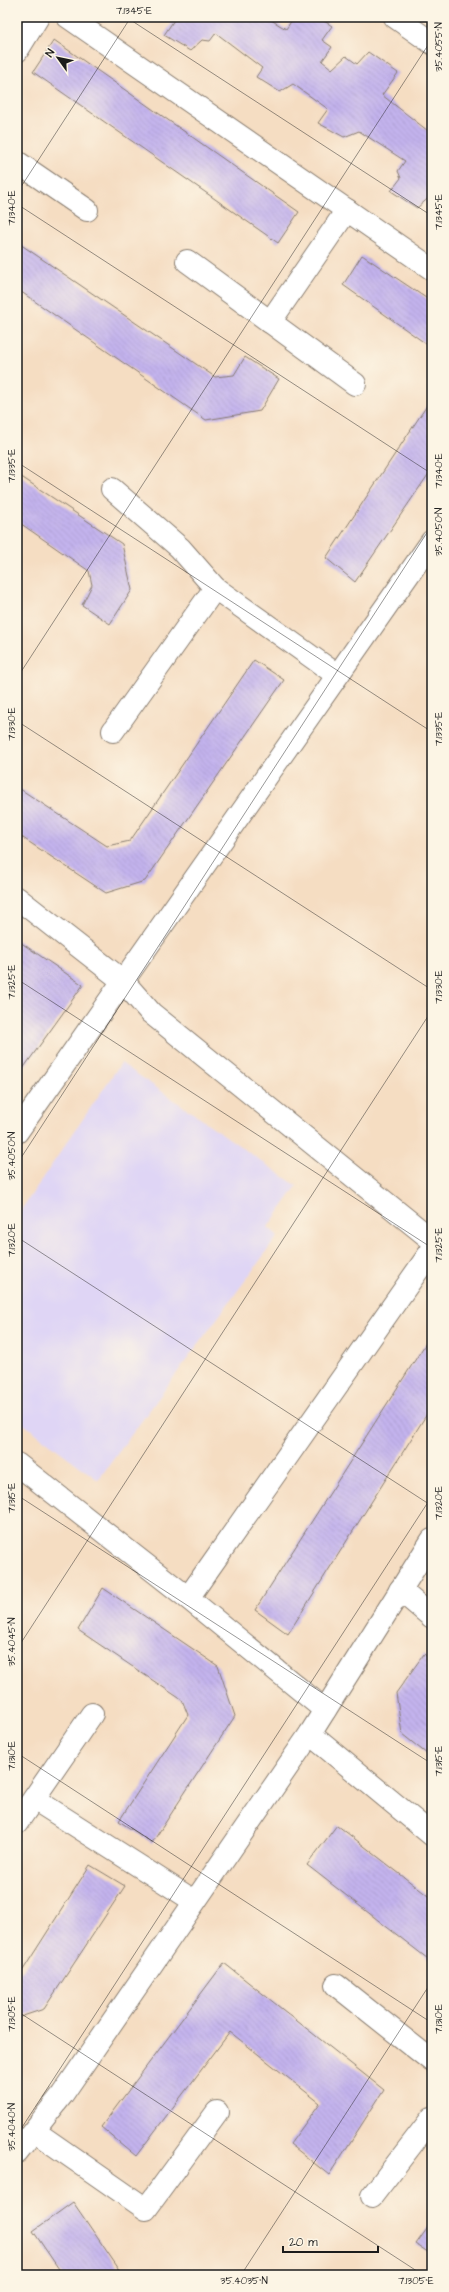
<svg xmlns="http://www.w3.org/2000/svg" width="449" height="2292" viewBox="0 0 449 2292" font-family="'Architects Daughter',sans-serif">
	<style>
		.built { fill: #dfd5f5 }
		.building { fill: url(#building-back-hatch) }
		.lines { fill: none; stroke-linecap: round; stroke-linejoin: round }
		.street-casing { stroke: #887c6f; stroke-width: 24 }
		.street { stroke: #fff; stroke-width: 22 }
		.ticks { fill: none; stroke: #1c1c1c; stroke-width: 1; stroke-opacity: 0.45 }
		.neatline { fill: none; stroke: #1c1c1c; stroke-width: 1.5 }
		.ticks-label { font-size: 10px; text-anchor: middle; fill: #1c1c1c }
	</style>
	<defs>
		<pattern id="building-back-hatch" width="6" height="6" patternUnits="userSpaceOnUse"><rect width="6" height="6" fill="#c3b3ed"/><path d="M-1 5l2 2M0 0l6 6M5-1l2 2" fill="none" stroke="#a799cb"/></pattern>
	</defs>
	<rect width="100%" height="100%" fill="#fcf5e5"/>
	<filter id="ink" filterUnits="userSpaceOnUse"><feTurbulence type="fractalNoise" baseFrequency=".025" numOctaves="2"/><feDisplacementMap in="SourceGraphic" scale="8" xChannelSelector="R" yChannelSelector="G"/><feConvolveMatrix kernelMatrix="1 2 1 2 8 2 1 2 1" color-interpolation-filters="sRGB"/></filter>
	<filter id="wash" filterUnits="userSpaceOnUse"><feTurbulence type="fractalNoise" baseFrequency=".012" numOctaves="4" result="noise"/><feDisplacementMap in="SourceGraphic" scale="16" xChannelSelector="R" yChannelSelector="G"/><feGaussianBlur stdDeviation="0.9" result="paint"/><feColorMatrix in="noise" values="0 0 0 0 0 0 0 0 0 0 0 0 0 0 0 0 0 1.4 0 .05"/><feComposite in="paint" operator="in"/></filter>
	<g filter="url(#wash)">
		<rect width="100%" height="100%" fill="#f5ddc2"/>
		<path class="built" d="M121,1063L297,1186L268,1227L278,1236L98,1480L17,1419V1216Z"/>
		<g id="blocks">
			<g class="building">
				<path d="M176,17H266L286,29L294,17H318L332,26L322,40L332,47L322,61L332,69L346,56L357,64L368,52L398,73L382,95L432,134V195L417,208L391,191L401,178L398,171L405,161L359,131L344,137L318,123L328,109L293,84L280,92L256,77L262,68L216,33L210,41L202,40L190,51L164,35Z"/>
				<path d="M54,40L299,212L278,243L33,72Z"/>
				<path d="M17,242L215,377L234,375L245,357L279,379L260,411L206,420L17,289Z"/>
				<path d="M362,255L432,302V348L343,285Z"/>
				<path d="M432,398V469L355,582L326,558Z"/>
				<path d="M17,474L122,544L132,590L110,624L82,605L92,585L89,571L17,521Z"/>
				<path d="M254,660L284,680L145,881L106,893L17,834V787L107,846L130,841Z"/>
				<path d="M17,940L83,985L17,1077Z"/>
				<path d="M426,1343L432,1347V1406L288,1634L255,1610Z"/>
				<path d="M103,1588L218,1666L235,1716L152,1843L119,1821L188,1715L182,1700L78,1630Z"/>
				<path d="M424,1654L432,1661V1758L402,1734L396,1693Z"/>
				<path d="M337,1825L432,1899V1962L307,1865Z"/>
				<path d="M90,1865L125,1886L44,2009L17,2018V1972L23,1970Z"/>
				<path d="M224,1963L384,2090L329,2175L290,2144L320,2103L230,2032L136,2156L101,2127Z"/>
				<path d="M73,2202L123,2275H63L33,2231Z"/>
				<path d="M432,2222V2255L416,2244Z"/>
			</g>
		</g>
	</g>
	<g filter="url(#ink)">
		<use href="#blocks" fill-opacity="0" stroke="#887c6f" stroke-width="1"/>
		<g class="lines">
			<defs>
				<g id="street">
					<path d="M68,17L432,269"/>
					<path d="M395,17L432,43"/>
					<path d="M17,51L38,17"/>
					<path d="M17,162L87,210"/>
					<path d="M187,261L355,384"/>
					<path d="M270,322L347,210"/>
					<path d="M112,489L180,548L215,588L337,675"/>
					<path d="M113,731L215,588"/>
					<path d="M17,898L123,981L151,1013L432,1240"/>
					<path d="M17,1132L432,541"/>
					<path d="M17,1464L188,1598L325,1710"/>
					<path d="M400,1590L432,1617"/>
					<path d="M188,1598L432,1250"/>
					<path d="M310,1734L432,1835"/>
					<path d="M34,1799L194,1901"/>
					<path d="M17,1823L92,1714"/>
					<path d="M336,1985L432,2061"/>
					<path d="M34,2131L146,2209L217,2112"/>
					<path d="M17,2152L62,2095L310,1734L432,1540"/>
					<path d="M372,2196L432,2118"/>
				</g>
			</defs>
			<use href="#street" class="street-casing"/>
			<use href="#street" class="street"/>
		</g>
	</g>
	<path class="ticks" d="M126,17L432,216M17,193L131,17M17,204L432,474M17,462L432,732M17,678L432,39M17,721L432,990M17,979L432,1248M17,1164L432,525M17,1237L432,1506M17,1495L432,1764M17,1649L432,1010M17,1753L432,2023M17,2011L423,2275M17,2135L432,1496M17,2269L26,2275M241,2275L432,1981"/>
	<rect width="449" height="2292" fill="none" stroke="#fcf5e5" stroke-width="44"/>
	<g transform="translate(58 58) rotate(303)" stroke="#fcf5e5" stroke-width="3" paint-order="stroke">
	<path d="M0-3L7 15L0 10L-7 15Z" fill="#1c1c1c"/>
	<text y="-6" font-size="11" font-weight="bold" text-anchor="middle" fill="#1c1c1c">N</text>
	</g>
	<path d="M283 2246v6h95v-6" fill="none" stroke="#1c1c1c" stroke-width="2"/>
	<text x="289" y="2246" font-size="12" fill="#1c1c1c" stroke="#fcf5e5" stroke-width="3" paint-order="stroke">20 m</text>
	<rect x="22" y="22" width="405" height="2248" class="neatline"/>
	<g class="ticks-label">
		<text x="134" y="14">7.1345°E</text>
		<text transform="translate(438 47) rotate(-90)" y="4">35.4055°N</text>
		<text transform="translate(11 208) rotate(-90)" y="4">7.1340°E</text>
		<text transform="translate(438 212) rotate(-90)" y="4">7.1345°E</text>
		<text transform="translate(11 466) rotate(-90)" y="4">7.1335°E</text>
		<text transform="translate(438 471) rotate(-90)" y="4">7.1340°E</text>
		<text transform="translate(438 532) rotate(-90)" y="4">35.4050°N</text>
		<text transform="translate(11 724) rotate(-90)" y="4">7.1330°E</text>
		<text transform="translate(438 729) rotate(-90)" y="4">7.1335°E</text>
		<text transform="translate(11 982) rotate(-90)" y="4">7.1325°E</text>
		<text transform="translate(438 987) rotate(-90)" y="4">7.1330°E</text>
		<text transform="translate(11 1156) rotate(-90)" y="4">35.4050°N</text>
		<text transform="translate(11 1240) rotate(-90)" y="4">7.1320°E</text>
		<text transform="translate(438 1245) rotate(-90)" y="4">7.1325°E</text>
		<text transform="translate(11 1498) rotate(-90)" y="4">7.1315°E</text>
		<text transform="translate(438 1503) rotate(-90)" y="4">7.1320°E</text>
		<text transform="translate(11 1642) rotate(-90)" y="4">35.4045°N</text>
		<text transform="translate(11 1756) rotate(-90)" y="4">7.1310°E</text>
		<text transform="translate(438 1761) rotate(-90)" y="4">7.1315°E</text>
		<text transform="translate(11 2014) rotate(-90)" y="4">7.1305°E</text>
		<text transform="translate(438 2019) rotate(-90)" y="4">7.1310°E</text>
		<text transform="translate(11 2127) rotate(-90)" y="4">35.4040°N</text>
		<text x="244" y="2284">35.4035°N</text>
		<text x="416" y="2284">7.1305°E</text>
	</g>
</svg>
